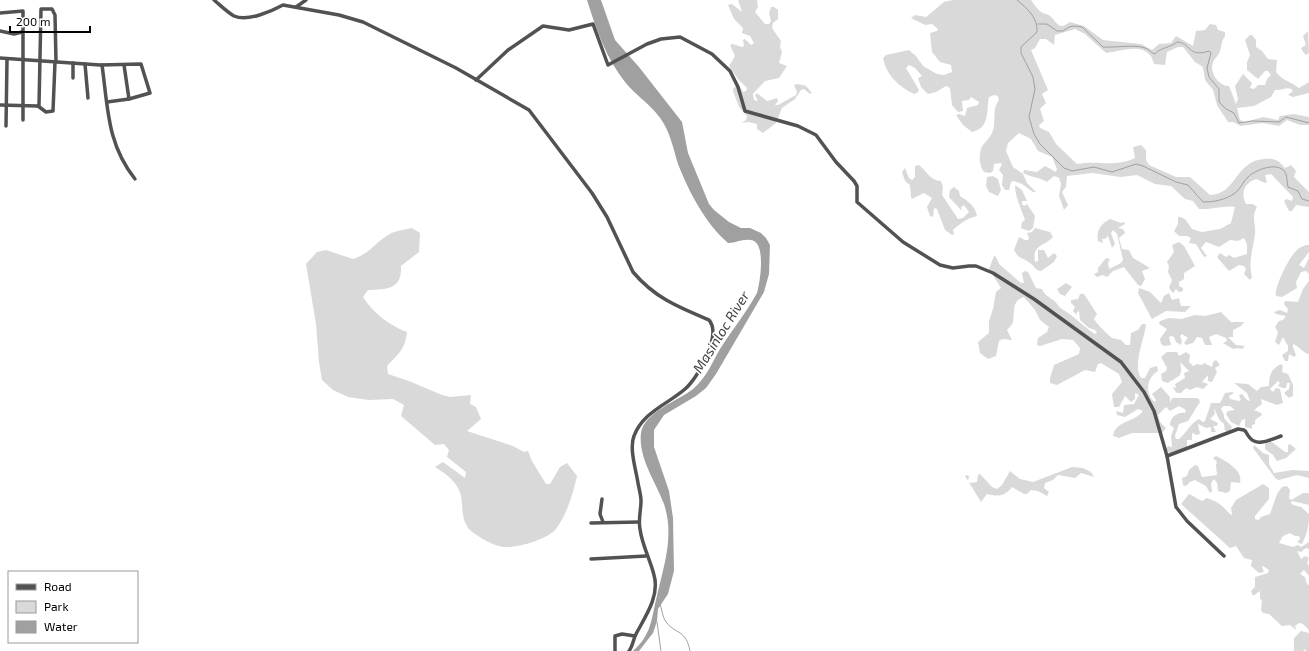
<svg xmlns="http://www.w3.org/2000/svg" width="1309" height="651" viewBox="0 0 1309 651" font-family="'Exo 2',sans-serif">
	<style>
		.green { fill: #d9d9d9 }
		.water { fill: #a0a0a0 }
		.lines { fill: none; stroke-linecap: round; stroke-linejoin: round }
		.stream { stroke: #a0a0a0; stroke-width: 1 }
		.minor { stroke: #525252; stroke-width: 3.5 }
		.labels { text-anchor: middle; stroke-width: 3; stroke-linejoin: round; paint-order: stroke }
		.water-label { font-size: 14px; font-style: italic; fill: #414141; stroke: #fff }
	</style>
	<rect width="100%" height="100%" fill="#fff"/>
	<g class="green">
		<path d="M738,0H757L758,7L755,12L765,24H769L771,21L769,13L771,7H774L778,10V19L773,23L772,28L781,41L780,47L782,52L779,63L787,66L779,78L765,81L753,94L754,100L758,101L755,95L757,93L767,101L777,98L778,101L775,105H778L796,95L797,92L794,85L798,84L806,86L812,93L810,94L804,89L801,90L795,99L782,108L776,123L763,133L757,129V124L748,122L742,123L746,120L747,116L739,107L733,91V89L738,84L743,92L746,91L747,88L738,79L729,66L735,56L730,45L733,44L742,47L744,46L743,40L745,39L751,45L754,43L750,36L742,33L743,28L734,19L728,5L732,4L742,12Z"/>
		<path d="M953,0H1031C1034,4 1037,9 1041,12C1044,14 1048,14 1050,16C1058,23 1058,31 1070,22L1084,26L1103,40L1141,44L1152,50L1159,44L1171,43L1176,36L1193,46L1196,31L1205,30L1210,24L1216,25L1218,30L1225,32V36C1221,42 1222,45 1220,51C1219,55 1215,58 1213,62C1209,73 1219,86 1229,86L1236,104L1238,99L1235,86L1243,74L1252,83L1250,88L1254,89L1258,85H1265L1267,79L1271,75L1268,71H1265L1258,79L1247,70V62L1250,55L1245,40L1250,35H1252L1256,40V47L1262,51L1268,59L1277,60L1276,72C1283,81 1290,81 1299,88L1309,82V93L1293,97L1288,95L1293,91C1289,85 1282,91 1275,90L1271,97L1254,106L1237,108L1240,120L1245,122L1263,117L1278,120L1280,116L1294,114L1309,117V125H1300L1287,120L1279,126L1262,123L1241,126L1233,122H1228L1217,105L1213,90L1205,80L1203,67L1195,62L1183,47H1178L1167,52L1165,65L1154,64C1153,61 1152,57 1150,55C1139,43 1120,52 1106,53L1085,34L1075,29L1055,35L1054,45L1046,39H1040L1035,48L1031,50L1048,90L1042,94L1046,103L1040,109L1044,121L1039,125L1040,128L1049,132L1056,144L1077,164C1099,160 1113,168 1135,158L1133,147L1141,145L1146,150V160L1149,165L1176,177H1190L1210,195C1236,195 1235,161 1264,159C1275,158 1278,160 1285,168L1291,165L1296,171L1294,177L1309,192V207L1296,205L1292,211H1289L1284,201L1286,199L1292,201L1293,197L1271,174L1265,175L1267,182L1265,183L1256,179C1245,183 1240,192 1246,204H1253L1257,207C1251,217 1256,223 1255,234C1253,249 1248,261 1252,277L1250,280L1244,274L1246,269L1244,266L1239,265L1229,271L1217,257L1220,253L1226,257L1229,255L1234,258L1247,254V244L1244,238L1238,241L1230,240L1219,247L1206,242L1201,248L1207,256L1204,257L1196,244L1189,243L1191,238L1187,236H1179L1174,231L1178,224V217H1180L1185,219L1192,229L1202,232L1220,229L1231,223L1235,207C1225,205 1211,210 1199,209L1193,201L1185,199L1171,186L1155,184L1137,175L1121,177L1092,173L1067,176L1066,187L1062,192L1068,205L1064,210L1059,196L1061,184L1059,178L1054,176L1047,182C1040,177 1032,178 1023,173L1024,170L1037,172L1045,166L1056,172L1057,169L1052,157L1038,151L1031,139L1019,133L1008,143L1006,151L1013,167L1023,174L1027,183L1036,192H1033L1022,184L1014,181L1011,182L1009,190H1005L1002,185L1003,175L999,170L1002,164L1000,163L994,164L993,171L990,173L984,172C979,166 978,152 983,145C987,140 991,137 993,130C996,120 992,108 999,100L998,96L994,95L989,97C986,109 991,128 972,132L963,125L956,115L959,114L965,116L967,108L978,105L979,102L971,97L969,100L962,101L963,111L958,112L952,105L950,88L946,86L936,92L928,94L921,87L918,78L922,76L915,68L909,65L906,68L919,90L917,93L914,94C899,87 886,75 883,58L886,55L909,50L916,56L923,66L937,74L944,75L952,72L951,65L940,62L932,52L930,33L937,31L938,29L932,24L925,25L911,18L915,15L926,17L944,2Z"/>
		<path d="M1308,31L1309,53L1306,55L1303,52L1301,48L1306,45L1303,36Z"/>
		<path d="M919,165C927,171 930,181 941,181L943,187L942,195L958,219L963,218L969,212L964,205L961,207L962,211L949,197L950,190L954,187L959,191L960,196C968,201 975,206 977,216C967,218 960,224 953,230L954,234L952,235L945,230L937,209L934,208L933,217L930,216L927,207L932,198L924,193L912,199L911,197L910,185L905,181L902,172L905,168L909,178L912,180L915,177V166Z"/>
		<path d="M993,176L998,179L1001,190L998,196L989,192L986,186L987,177Z"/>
		<path d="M1015,185L1022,190L1027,201H1022V204L1024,206L1027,204L1035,216L1033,228L1029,231L1021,228L1022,222L1025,220C1021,208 1015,197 1015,185Z"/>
		<path d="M1110,219L1121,223L1124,222L1125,224L1118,228L1123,229L1125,233L1119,238L1122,249L1129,250L1133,258L1150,268L1142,271L1145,279L1141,286L1138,285L1124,267L1113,271L1107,277L1103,275L1097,277L1094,274L1098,272V268L1106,258L1110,259L1108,263L1109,269L1121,263L1123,260L1117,234L1113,230L1111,233L1115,244L1112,248L1108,236L1105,239H1102L1103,243L1098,241C1096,230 1101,224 1110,219Z"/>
		<path d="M412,228L420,233L419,252L401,266C402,290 387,289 368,290L363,297C372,312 390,326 407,332C405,350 399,353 387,366L388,374L409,381L442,395L450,397L471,395L470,404L476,407L481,419L467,431L513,446L524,452L528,451L532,461L546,484H550L560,467L567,463L577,476C573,494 567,514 556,529C548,539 518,548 505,547C495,547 478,537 470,530C461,520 463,508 461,496C458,482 446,474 435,467L443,462L465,478L466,472L447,457L449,450L444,444L435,445L401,416L404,405L393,399L369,400L348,397L333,390L322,380L319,362L316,324L306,264L317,252L326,250L353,259C370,253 371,247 385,237C393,231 402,230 412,228Z"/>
		<path d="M1035,228L1050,232L1053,237C1044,247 1032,244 1035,262L1038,261V250H1044L1048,258L1054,253L1057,256L1054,262L1041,271C1034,270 1035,266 1030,263C1023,257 1020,261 1014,250L1019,237L1025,240H1028L1029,238L1027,233L1032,232Z"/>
		<path d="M1179,242L1184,246L1195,266L1184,273V279L1179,282V286L1183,288V291L1179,292L1176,289L1173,293L1169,288L1172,280L1168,272L1169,266L1167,262L1174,252L1172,245Z"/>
		<path d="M1306,245H1309V252L1299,265L1304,268L1309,258V274L1306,271L1301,272L1296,282L1297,288L1282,297L1276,296C1274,287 1290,255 1298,249C1300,247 1304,246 1306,245Z"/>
		<path d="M994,256L996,257L999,264L1021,283H1024L1022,273L1025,271L1028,272L1036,288L1042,289C1045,296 1048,296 1053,300C1057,302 1058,307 1062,309C1074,316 1083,326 1095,334L1097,333L1095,330L1089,328L1080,320L1079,311L1077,312V315L1073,311L1075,307L1071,303V300L1078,299L1080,294H1084L1097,314L1094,319C1097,324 1107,334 1112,338L1121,340L1126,345H1130L1131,333L1138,330L1142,324H1146C1145,338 1132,365 1141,378H1145L1150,368L1157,366L1158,371C1147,377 1144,394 1155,402L1156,400L1152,394L1161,387L1170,397V403L1172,398H1196L1199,399L1200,402L1188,421L1179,424L1175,436L1176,439H1179C1187,433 1189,424 1199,419L1203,422L1205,421L1211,403H1220L1225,393L1232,392L1234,393L1229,396L1230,399L1239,401L1241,400L1239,395L1242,394L1247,400L1250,401L1247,393L1234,383L1248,384L1257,391L1261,387L1269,386C1269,375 1271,369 1281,364L1283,366L1282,372L1288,374L1293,385V396L1289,398L1284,393L1289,389L1290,383H1287L1286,388H1283L1278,386L1280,383L1278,381L1270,389L1273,392L1276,388L1280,389L1283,403L1277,405L1261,399L1262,404L1254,410L1261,413L1262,415L1255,420V424L1252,425V429L1245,427V419L1242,420L1239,426L1231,422L1226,414L1228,411L1235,410L1230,406H1223L1221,409L1224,415V418L1232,427L1230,431H1225L1224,424L1219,419L1214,408L1215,414L1210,419L1218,423L1217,426H1213L1216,432H1211V427L1206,428L1198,424L1200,434L1197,435L1192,433V440H1187V448L1169,453L1166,449L1168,446L1172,447L1171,436L1174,428L1170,425C1170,417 1178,412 1185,413L1186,410L1179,406L1170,411L1166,407L1158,415L1160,422L1166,428L1162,433H1132L1119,438L1113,436C1116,420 1134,423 1143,411L1138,409L1125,417L1117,415L1116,411L1123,413L1124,405L1134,404L1139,395L1135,393V399L1131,402L1125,396L1119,407H1114L1112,394L1122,382L1119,374L1101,363L1098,364L1095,372L1085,370L1057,385L1050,383V378L1054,365L1079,354L1080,348L1073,340L1062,339L1040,346L1037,345L1038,338L1047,332L1049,327L1040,320L1035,310L1024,297C1011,301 1015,311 1013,322C1012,325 1009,328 1007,330L1012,340L1003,339L999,341L996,356L988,359L980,353L978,342L989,333V321L993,309L996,292L1001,288L989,269Z"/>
		<path d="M1309,281V354C1304,354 1299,346 1293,344V347L1296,355L1294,357L1289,354L1288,361H1285L1282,355L1288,351V346L1283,337L1279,345L1275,342L1278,332L1275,327L1279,321L1283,320L1286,316L1276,314L1274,312L1280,310L1287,313L1288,309L1284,304L1285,301L1298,302L1303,289Z"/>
		<path d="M1066,283L1072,287L1065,296L1060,294L1057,289Z"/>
		<path d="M1139,288L1150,292L1161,303L1164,296L1169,293L1172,300L1179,298L1181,306H1191L1185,312L1166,311L1152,319L1138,293Z"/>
		<path d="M1221,312L1231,322H1244L1241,326L1233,330V337H1228L1236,345L1245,346L1242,349L1237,348L1233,349L1223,343L1227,341L1226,338L1216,334L1209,337L1212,345H1205L1202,338L1197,337L1193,343L1186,345L1184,343L1188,338L1182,334L1180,336L1182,341L1181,345L1176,342L1174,337L1171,336L1169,337L1171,345L1164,346L1161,344L1160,339L1167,329L1159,324L1160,321L1169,318L1181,319L1195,315L1205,316Z"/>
		<path d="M1167,352H1177L1179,356L1186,352L1190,355L1189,362L1193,366L1197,364L1202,365L1204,363L1212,367L1213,362L1216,360L1220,365L1215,368L1217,372L1212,382L1208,381V375L1202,382L1208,384L1203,389L1197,387L1190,390L1186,388L1181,393H1177L1172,387L1176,388L1175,384L1185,378L1184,373L1189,371L1180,362C1183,377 1180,375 1168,383L1162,381L1161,374L1166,371L1167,368L1161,357Z"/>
		<path d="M1269,442H1272L1285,452H1288V445L1290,444L1296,449L1286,458L1277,461L1273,455L1265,449V444Z"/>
		<path d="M1254,445L1263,453L1269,455V464L1274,473L1293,470L1309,471V478L1297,475L1279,480L1276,479L1253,448Z"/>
		<path d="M1216,456C1224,460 1244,470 1240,483L1231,482L1230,491L1226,493L1218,491L1217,483L1214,479L1211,483L1212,491L1210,493L1206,486L1195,480L1190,482L1186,486L1183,485L1182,478L1187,476L1189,470L1195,465L1198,466L1202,477L1217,475L1216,465L1217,462L1213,458Z"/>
		<path d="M1072,467L1083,468L1091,472L1094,477L1081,473L1075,478L1058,475L1053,480L1045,483L1044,488L1049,492L1047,496L1038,491L1031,490L1027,494H1024L1012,487C1005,496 999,497 987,494L981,502L965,476L967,475L969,476L968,481L970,483L977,482L978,475L980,474L992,487L997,489L1002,485L1010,471L1020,479L1033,482Z"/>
		<path d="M1263,484L1269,488V499L1255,516V519L1259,520L1261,517L1270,514L1277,494L1282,487L1287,486L1290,490L1289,498L1291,500L1303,493H1309V505L1292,501L1291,503L1293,505L1301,507L1309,514C1309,527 1307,534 1302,544L1297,542L1300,539L1299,536H1295L1290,533L1283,536L1279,543L1293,547L1298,545L1301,547L1309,542V549L1306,548L1301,552L1297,551L1301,559L1305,556L1309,558L1307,563L1309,566V576L1304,570L1300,574L1305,577L1307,584L1309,585V630L1303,624L1299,623L1295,626L1296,630L1290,625L1282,626L1269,614L1263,613L1261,610L1262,601L1260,598V591L1253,596L1251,591L1255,587V577L1268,573L1269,570L1263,566L1262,567L1264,572L1259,573L1251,566L1252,560L1244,558L1236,546L1230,548L1181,504L1189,494L1202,501L1207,498C1221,503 1222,506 1231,515L1232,514L1231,508L1236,500Z"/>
		<path d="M1301,631L1309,633V651H1306L1305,649L1303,651H1294V638Z"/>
	</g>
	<path class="water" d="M587,0H601L615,40L639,67L682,122L688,153L709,204L714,210L729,222L741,228H750L761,233L766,238L770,245L769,274L764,292L716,374L706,388L696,396L664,415L654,430V447L669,491L673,518L674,571L668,594L658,609L657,621L653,633L639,651H633C651,635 651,621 656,600C663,568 675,537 664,504C656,482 638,458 641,433C644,412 678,401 693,389C706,378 712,363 720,349C732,330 746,313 757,293C760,283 767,240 750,240C742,239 736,243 728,243C705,223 689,192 678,164C674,151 671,136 664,124C655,107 637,97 625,82C606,58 596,29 587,0Z"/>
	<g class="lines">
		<g class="stream">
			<path d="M1017,0C1028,9 1038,18 1037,32L1021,47V53L1033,77L1035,89L1029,117L1034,134L1040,144L1064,168L1072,171L1094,167L1112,172L1136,164L1143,166L1176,182L1188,185L1203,202C1214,202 1225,200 1235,193C1241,189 1243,181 1248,177C1255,170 1277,161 1285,172C1287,175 1287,182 1288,187L1298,191L1302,199L1309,201"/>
			<path d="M1038,24H1047L1057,31H1063L1069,27L1074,26L1082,27L1103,47C1114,48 1135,44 1145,48C1149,49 1151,53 1155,54C1161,47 1170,48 1177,42C1192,43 1187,58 1209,51L1211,53L1207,68L1209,77L1219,89V102L1226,109L1234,113L1239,123L1252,121L1279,122L1286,117L1309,123"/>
			<path d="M660,603C662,610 662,616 666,622C676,635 686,629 690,651"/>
			<path d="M657,622L661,651"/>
		</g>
		<g class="minor">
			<path d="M214,0C220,5 227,12 234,16C248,22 272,11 283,5L339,15L363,22L456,68L529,110L592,193L607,217L633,272C655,298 678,307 709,320C722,335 698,378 685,389C668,404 643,412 634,436C629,448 636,470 638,483C639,489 641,495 641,501C641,510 638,520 640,529C642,545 650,559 654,575C660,596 645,617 636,634C633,640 633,646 629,651"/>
			<path d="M296,7L306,0"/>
			<path d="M0,13L23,11V120"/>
			<path d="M0,31L14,34L22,32"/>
			<path d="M0,58L100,65L141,64L150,93L129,99"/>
			<path d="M73,63V78"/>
			<path d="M85,64L88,98"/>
			<path d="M102,65C108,108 107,144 135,179"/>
			<path d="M476,80L508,50L543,26L569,30L593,24L608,65L647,44L661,39L680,37L712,54L730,71L738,87L745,111L798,126L816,135L836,162L854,181L857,186V202L903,242L940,265L953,268L969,266H976L993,273L1034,299L1121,362L1144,392L1154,411L1167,456L1176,507L1187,521L1224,556"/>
			<path d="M107,102L129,99L124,65"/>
			<path d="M0,105L37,106L39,105L41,9H52L55,15L56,62"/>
			<path d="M38,106L46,112L53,111L55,62"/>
			<path d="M6,126L7,59"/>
			<path d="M1167,456L1238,429L1244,430C1247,432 1247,435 1250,438C1257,447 1272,439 1281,436"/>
			<path d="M602,499L600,514L603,522"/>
			<path d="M591,523L639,522"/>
			<path d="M591,559L646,556"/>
			<path d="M615,651V636L622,634L635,636"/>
		</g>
	</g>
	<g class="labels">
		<g class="water-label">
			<text transform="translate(721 332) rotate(-58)" y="5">Masinloc River</text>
		</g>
	</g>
	<rect x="8" y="571" width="130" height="72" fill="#ffffff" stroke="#999999"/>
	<rect x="16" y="584" width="20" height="6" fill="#525252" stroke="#999999"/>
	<text x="44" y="591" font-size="12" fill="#000000">Road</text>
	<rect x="16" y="601" width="20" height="12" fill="#d9d9d9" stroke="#999999"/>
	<text x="44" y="611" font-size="12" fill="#000000">Park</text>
	<rect x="16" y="621" width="20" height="12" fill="#a0a0a0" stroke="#999999"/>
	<text x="44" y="631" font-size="12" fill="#000000">Water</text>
	<path d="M10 26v6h80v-6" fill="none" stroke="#000000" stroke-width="2"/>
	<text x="16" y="26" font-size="12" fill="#000000" stroke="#ffffff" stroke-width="3" paint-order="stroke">200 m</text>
</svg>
